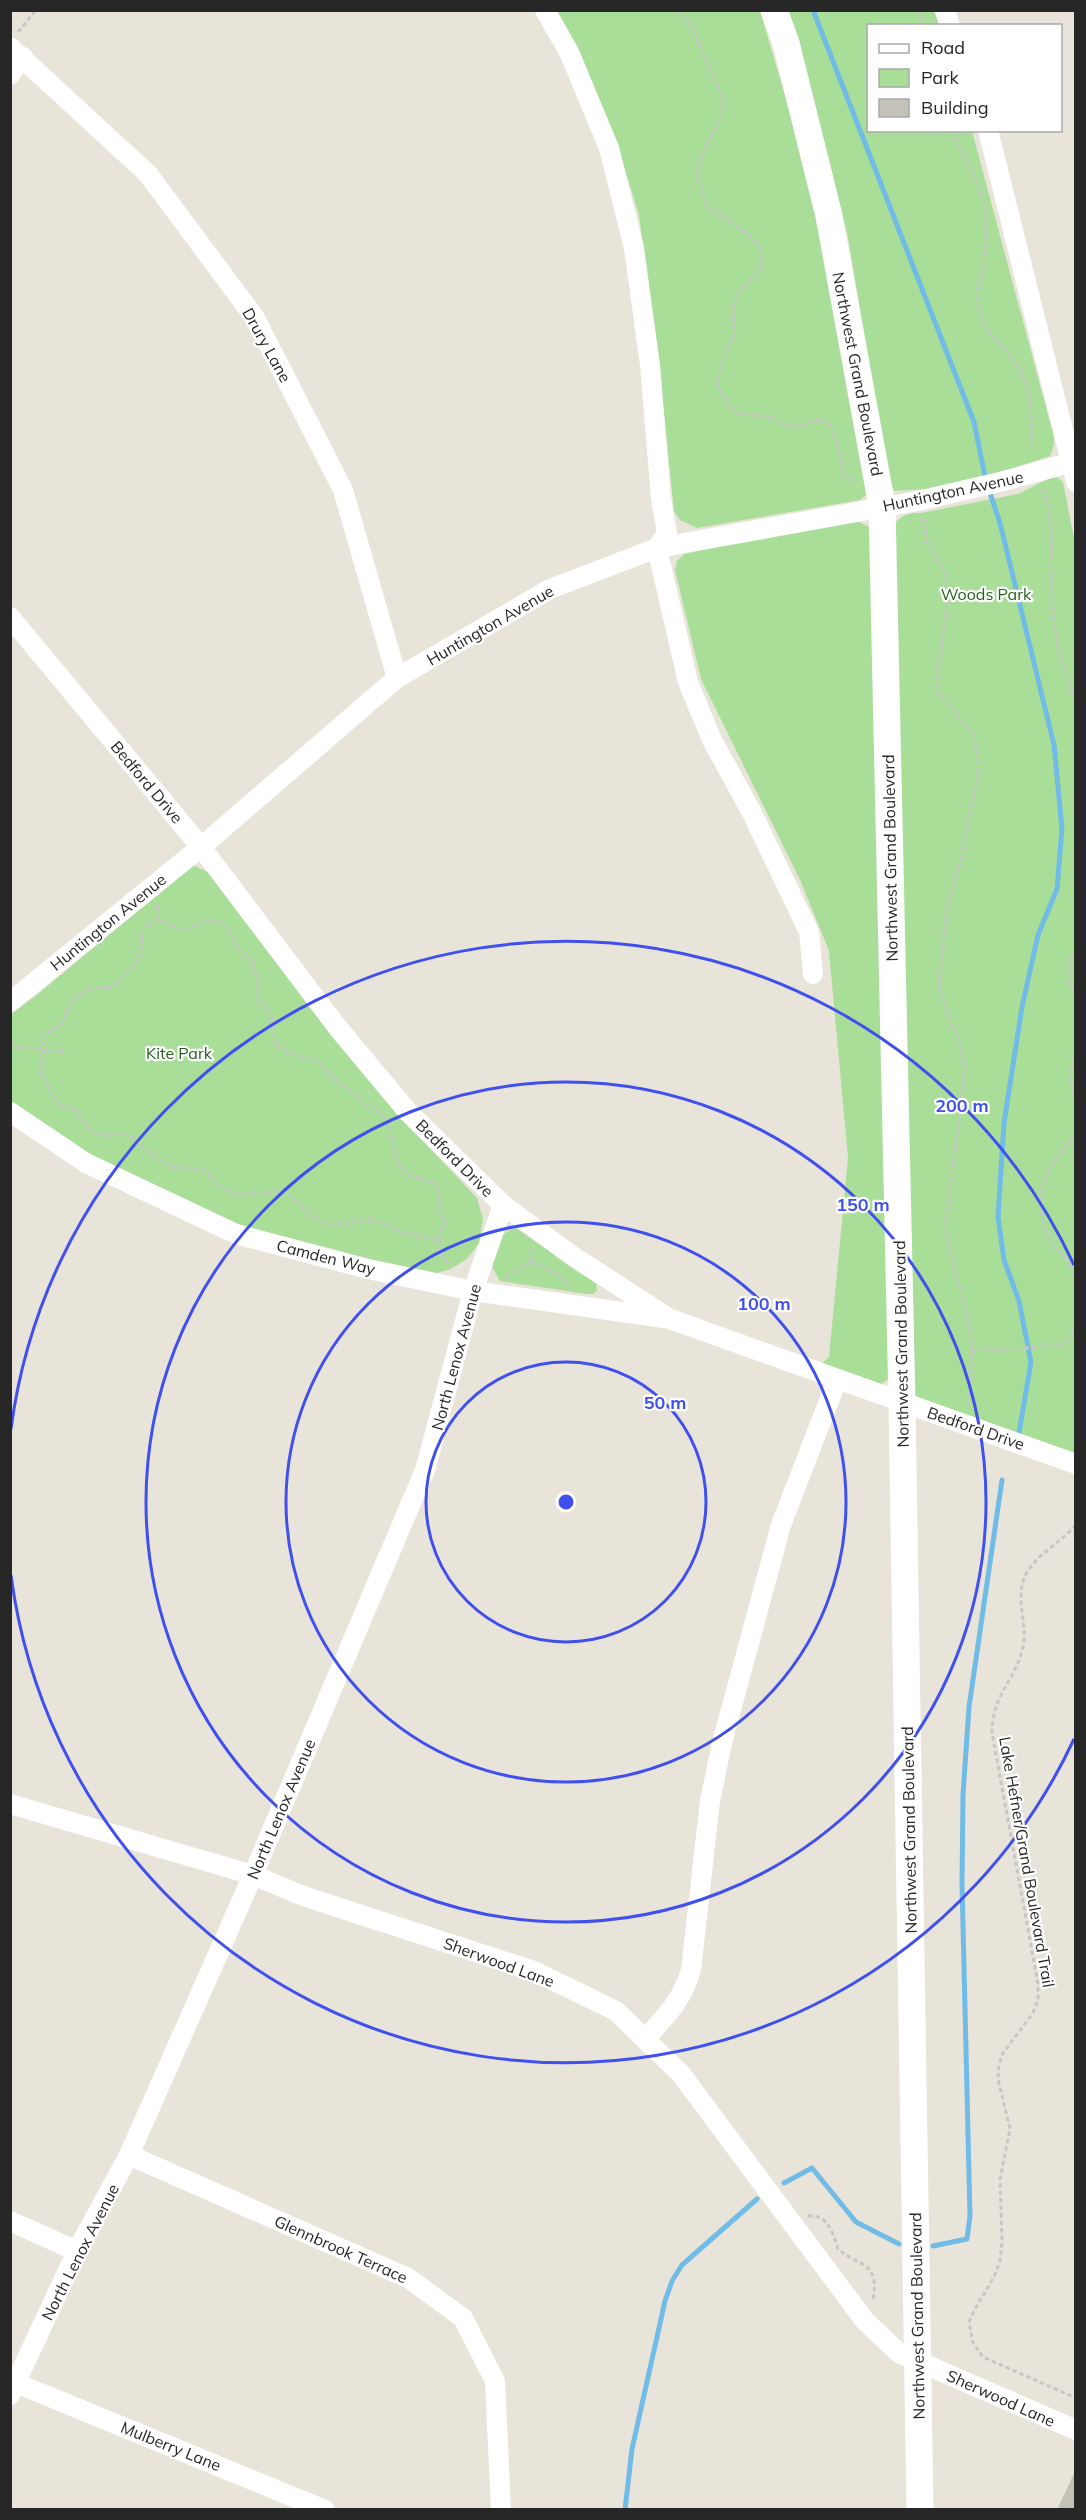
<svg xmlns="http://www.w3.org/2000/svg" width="1086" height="2520" viewBox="0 0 1086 2520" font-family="Mulish,sans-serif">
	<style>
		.green { fill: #a9de98 }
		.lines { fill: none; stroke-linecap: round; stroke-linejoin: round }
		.stream { stroke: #71bce7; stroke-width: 5 }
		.building { fill: #c4c1b9 }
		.path { stroke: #c7c7c7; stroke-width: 3; stroke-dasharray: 4.5 3; stroke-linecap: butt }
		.street { stroke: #fff; stroke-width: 20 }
		.secondary { stroke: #fff; stroke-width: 27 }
		.ring { fill: none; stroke: #4050ef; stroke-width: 3 }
		.labels { text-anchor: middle; stroke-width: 4.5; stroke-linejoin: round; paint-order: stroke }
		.street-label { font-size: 16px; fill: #272727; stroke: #fff }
		.park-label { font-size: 16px; fill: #245f1d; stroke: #fff }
		.centre { fill: #4050ef; stroke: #fff; stroke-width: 3 }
		.ring-label { font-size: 18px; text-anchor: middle; font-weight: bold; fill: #4050ef; stroke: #fff; stroke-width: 4.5; stroke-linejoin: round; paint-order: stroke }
	</style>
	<rect width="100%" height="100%" fill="#e9e4d9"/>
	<g class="green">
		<path d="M555,11H760L808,173L865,481L866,495L860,500L697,528L680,520L674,511L661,383L639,215L619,151Z"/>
		<path d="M788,11H934L939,25L868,26V130L972,131L1054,437V445L1050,456L957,487L894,491L888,478L848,237L812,93Z"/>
		<path d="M1052,477L1058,478L1063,482L1075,543V1454L1019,1433L923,1404L915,1395L892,527C901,515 907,513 921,513L1018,494Z"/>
		<path d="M858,521L869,527L871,536L890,1378L880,1385L821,1364L829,1357L848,1158L829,951L801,882L701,679L675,570L677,561L684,554L794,530Z"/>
		<path d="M194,866L208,872L404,1121L477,1198L483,1219L479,1243L467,1259L451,1269L437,1273C346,1255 256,1236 170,1199C113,1175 62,1137 11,1104L10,1015L38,994L187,869Z"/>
		<path d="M516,1228L596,1283L597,1291L593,1294H587L500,1281L492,1267C497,1247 495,1234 516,1228Z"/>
	</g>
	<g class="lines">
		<g class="stream">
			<path d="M813,10L974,422L986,481"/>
			<path d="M989,490L1000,523L1054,745L1062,829L1057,889L1038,935L1022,1007L1004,1123L998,1217L1004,1260L1019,1301L1031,1362L1019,1433"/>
			<path d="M784,2183L812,2168L856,2222L899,2244"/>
			<path d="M933,2246L967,2239L970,2216L962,1884L963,1795L969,1707L1002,1480"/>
			<path d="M625,2510L632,2449L665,2301L672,2281L682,2265L757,2199"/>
		</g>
	</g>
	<path class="building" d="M1076,2469V2510H1057Z"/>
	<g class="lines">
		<g class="path">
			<path d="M672,10L685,18L691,25L724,102L720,118L700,160L697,173L707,207L749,234L759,246L762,259L760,269L737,295L733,306L734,336L721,365L717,385L731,409L740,414L765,416L792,427L804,426L816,419L829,423L836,439L845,477L856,481"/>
			<path d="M919,10L924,26"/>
			<path d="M18,32L36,10"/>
			<path d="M953,130C960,156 979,176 983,203C986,220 987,240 985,258C982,275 975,291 979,308C984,336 1007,346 1019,368C1034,394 1029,426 1034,454"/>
			<path d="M1043,489C1055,522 1050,544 1051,577C1052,620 1058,661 1076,700"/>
			<path d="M923,517L927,542L944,570L949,593L937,677V691L974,735L979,769L962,855L947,908L939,985L952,1025L959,1038L965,1069L946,1226C949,1263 965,1296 970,1333C974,1358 971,1382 968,1407"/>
			<path d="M157,906L160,921"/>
			<path d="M207,920L219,922L228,929L237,948L252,961L258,981V996L260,1003L270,1012L276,1045L289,1053L317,1061L338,1083L353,1092L363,1103L382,1113L390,1129L393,1148L401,1169L410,1175L434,1183L439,1192V1208L446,1222L438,1239L402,1233L381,1222L368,1219L331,1225L310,1215L292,1197L283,1191L237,1195L221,1188L204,1170L171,1167L155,1157L132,1137L122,1134L105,1136L90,1130L75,1110L61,1105L54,1098L41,1073L44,1035L62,1024L71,1001L79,994L90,989L113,987L138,961L141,953L142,932L147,924L160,921L180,929L189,928Z"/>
			<path d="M1076,951C1066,963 1066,981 1076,993"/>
			<path d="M10,1040L17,1047L67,1052"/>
			<path d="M1076,1053L1069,1076L1076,1102"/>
			<path d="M1076,1132C1071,1141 1065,1147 1059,1155C1038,1180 1035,1209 1049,1238C1058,1255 1069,1257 1076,1277"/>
			<path d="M438,1239V1248L450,1267"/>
			<path d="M531,1262L558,1274L569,1286"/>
			<path d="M1071,1264L1076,1256"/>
			<path d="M506,1277L531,1262V1250"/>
			<path d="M972,1351L1059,1346L1068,1341L1076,1328"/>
			<path d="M1076,1525C1061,1542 1037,1554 1026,1574C1014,1597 1028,1623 1023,1647C1016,1680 992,1694 992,1733L1038,1984V2000L1033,2013L1003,2053L999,2064L998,2079L1010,2129L1000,2179L1002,2241L1000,2261L994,2277L975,2309L969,2322L973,2343L983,2357L1076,2398"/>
			<path d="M808,2216C828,2214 833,2233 838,2249C859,2267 880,2261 873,2300"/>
		</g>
		<g class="street">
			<path d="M545,10L569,52L609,148L634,248L650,365L661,498L667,533L657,548L688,682L712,740L752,813L809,932L813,974"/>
			<path d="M945,10L950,26"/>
			<path d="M10,47L148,174L255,318L343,490L397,678"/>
			<path d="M10,75L23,57"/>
			<path d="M988,130L1076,482"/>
			<path d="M10,617L201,847L338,1028L408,1112L503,1205L574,1257L670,1319L1076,1464"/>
			<path d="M10,1002L201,847L397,678L550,589L657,548L918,501L1004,481L1076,461"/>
			<path d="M10,1112L86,1163L236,1234L368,1269L473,1291L664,1318"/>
			<path d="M10,1804L253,1875L303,1896L534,1971L616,2011L681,2074L865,2321L899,2353L1076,2430"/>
			<path d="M645,2039C666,2016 682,2001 691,1970L710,1801L722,1743L781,1525L837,1380"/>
			<path d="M129,2155L408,2278L463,2318L495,2381L501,2510"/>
			<path d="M10,2221L77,2251"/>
			<path d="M16,2383L325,2510"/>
			<path d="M10,2395L77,2251L129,2155L253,1875L425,1470L473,1291L503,1205"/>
		</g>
		<path class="secondary" d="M774,10L786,43L829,216L882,506L902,1404L920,2510"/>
	</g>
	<g class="ring">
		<circle cx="566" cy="1502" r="140"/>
		<circle cx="566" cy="1502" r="280"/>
		<circle cx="566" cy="1502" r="420"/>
		<path d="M1074 1739A560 560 0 0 1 11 1575M11 1429A560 560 0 0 1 1074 1265"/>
	</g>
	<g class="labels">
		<g class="street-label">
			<text transform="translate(267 345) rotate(61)" y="6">Drury Lane</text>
			<text transform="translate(858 374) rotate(79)" y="6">Northwest Grand Boulevard</text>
			<text transform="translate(953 491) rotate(-12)" y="6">Huntington Avenue</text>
			<text transform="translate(490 625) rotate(-30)" y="6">Huntington Avenue</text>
			<text transform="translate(147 782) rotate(50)" y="6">Bedford Drive</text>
			<text transform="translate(890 858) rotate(-91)" y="6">Northwest Grand Boulevard</text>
			<text transform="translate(108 922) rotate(-39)" y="6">Huntington Avenue</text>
			<text transform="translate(455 1158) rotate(45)" y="6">Bedford Drive</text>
			<text transform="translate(326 1257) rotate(14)" y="6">Camden Way</text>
			<text transform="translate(901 1344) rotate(-91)" y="6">Northwest Grand Boulevard</text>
			<text transform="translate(456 1357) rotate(-75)" y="6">North Lenox Avenue</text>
			<text transform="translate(976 1428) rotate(19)" y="6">Bedford Drive</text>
			<text transform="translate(281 1809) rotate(-67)" y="6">North Lenox Avenue</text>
			<text transform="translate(909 1830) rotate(-91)" y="6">Northwest Grand Boulevard</text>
			<text transform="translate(1027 1862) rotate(80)" y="6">Lake Hefner/Grand Boulevard Trail</text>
			<text transform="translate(499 1962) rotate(20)" y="6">Sherwood Lane</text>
			<text transform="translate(341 2249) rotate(24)" y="6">Glennbrook Terrace</text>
			<text transform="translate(80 2252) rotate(-63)" y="6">North Lenox Avenue</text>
			<text transform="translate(917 2316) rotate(-91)" y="6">Northwest Grand Boulevard</text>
			<text transform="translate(1001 2398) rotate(24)" y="6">Sherwood Lane</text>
			<text transform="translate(171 2446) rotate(22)" y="6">Mulberry Lane</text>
		</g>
		<g class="park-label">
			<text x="986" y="600">Woods Park</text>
			<text x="179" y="1059">Kite Park</text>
		</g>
	</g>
	<circle cx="566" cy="1502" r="9" class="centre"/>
	<g class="ring-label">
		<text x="962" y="1112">200 m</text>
		<text x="863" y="1211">150 m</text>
		<text x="764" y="1310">100 m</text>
		<text x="665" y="1409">50 m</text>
	</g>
	<rect width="1086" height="2520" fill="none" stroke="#272727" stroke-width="24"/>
	<rect x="867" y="24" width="195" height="108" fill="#ffffff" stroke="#a9a9a9" stroke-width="1.5"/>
	<rect x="879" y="44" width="30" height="9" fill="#ffffff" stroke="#a9a9a9" stroke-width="1.5"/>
	<text x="921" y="54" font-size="18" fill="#272727">Road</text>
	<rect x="879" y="69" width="30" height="18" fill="#a9de98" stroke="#a9a9a9" stroke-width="1.5"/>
	<text x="921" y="84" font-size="18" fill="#272727">Park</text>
	<rect x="879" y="99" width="30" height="18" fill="#c4c1b9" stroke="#a9a9a9" stroke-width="1.5"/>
	<text x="921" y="114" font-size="18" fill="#272727">Building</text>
</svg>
